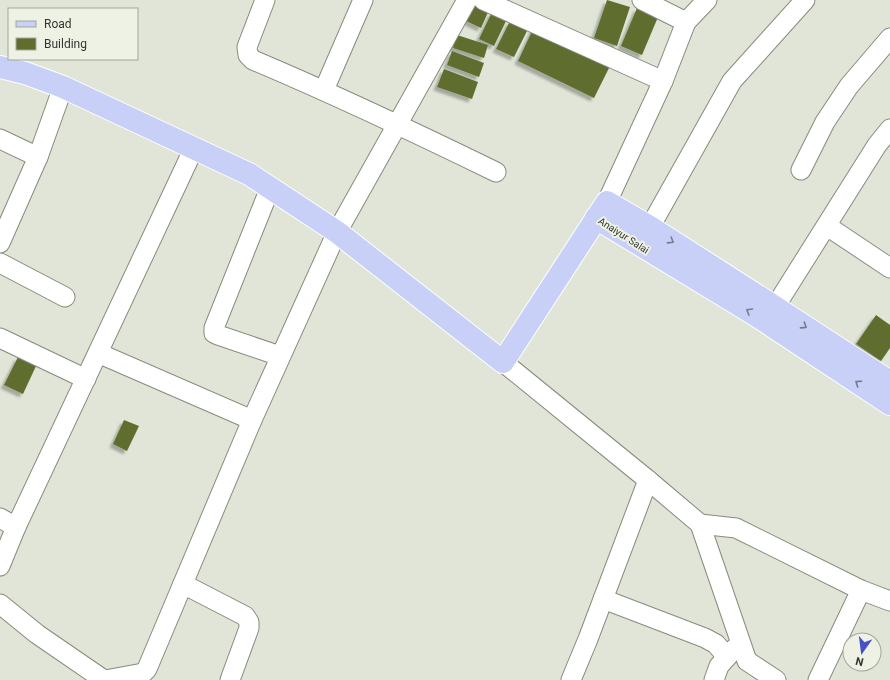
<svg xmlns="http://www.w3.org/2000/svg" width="890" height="680" viewBox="0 0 890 680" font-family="Roboto,sans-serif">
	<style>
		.building { fill: #5f6e2d; filter: url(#shadow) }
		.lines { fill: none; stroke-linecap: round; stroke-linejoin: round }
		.minor-casing { stroke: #878b7e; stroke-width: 21 }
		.primary-casing { stroke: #fff; stroke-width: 24 }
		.minor { stroke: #fff; stroke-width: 19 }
		.primary { stroke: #c8d0f8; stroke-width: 22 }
		.oneway { stroke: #767b8a }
		.labels { text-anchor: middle; stroke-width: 4; stroke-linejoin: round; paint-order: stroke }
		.street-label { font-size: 10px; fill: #333530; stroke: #eef2e4 }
	</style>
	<defs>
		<filter id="shadow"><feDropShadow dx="-3.5" dy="3.5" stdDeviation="1" flood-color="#0004"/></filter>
	</defs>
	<rect width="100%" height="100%" fill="#e0e5d7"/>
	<g class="building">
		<path d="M607,0L630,7L617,46L594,38Z"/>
		<path d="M471,1L489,10L481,28L462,19Z"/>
		<path d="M637,8L658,17L642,55L621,46Z"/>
		<path d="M492,12L507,19L494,46L479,39Z"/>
		<path d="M510,21L528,29L514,57L496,49Z"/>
		<path d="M534,27L611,64L594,98L518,61Z"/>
		<path d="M457,35L488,45L484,58L453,48Z"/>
		<path d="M452,51L484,63L479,77L447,65Z"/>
		<path d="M444,69L478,82L472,99L437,87Z"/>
		<path d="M876,315L890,325V348L881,361L856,344Z"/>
		<path d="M18,357L36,366L23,394L4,385Z"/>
		<path d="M124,420L139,426L127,451L113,444Z"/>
	</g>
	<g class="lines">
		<defs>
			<g id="minor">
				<path d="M265,0L247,47L248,55L253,60C336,95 416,133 496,172"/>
				<path d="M483,0L663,81"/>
				<path d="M686,22L707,0"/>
				<path d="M324,90L363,0"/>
				<path d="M0,139L38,157"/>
				<path d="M801,170L825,122L849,86L890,38"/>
				<path d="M270,188L214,328V333L218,335L280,356"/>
				<path d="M607,202L663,81L686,22L642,0"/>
				<path d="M827,226L890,268"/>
				<path d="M650,227L732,81L805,0"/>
				<path d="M0,243L38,157L63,87"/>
				<path d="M0,263L65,297"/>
				<path d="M775,307L877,145L890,129"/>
				<path d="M0,338L86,379"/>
				<path d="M98,353L252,420"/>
				<path d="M503,362L648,480L700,524L747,661L776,680"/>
				<path d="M0,518L16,527"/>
				<path d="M700,524L736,528L861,590L890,601"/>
				<path d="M0,566L16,527L194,148"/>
				<path d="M183,584L245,616L249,622V628L230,680"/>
				<path d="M603,599L705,638L716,644L727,657"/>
				<path d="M0,604L37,634L104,680"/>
				<path d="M105,680L143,673L147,669L252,420L337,232L467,0"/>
				<path d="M571,680L588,639L648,480"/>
				<path d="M714,680L719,666L735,648"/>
				<path d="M818,680L861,590"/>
			</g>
			<g id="primary">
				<path d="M0,67L25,73L63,87L249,174L337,232L503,362L607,202L650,227L775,307L890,382"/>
				<path d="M596,218L754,314L890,404"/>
			</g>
		</defs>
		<use href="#minor" class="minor-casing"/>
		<use href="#primary" class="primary-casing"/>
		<use href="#minor" class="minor"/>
		<use href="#primary" class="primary"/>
	</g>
	<defs><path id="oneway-chevron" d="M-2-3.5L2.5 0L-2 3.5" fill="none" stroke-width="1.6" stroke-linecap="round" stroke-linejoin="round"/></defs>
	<g class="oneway">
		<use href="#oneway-chevron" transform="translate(671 241) rotate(32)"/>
		<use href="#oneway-chevron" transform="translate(749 311) rotate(-149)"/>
		<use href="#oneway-chevron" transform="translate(804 326) rotate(33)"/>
		<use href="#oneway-chevron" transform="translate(858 383) rotate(-146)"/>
	</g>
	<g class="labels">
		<g class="street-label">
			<text transform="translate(624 235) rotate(33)" y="4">Anaiyur Salai</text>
		</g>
	</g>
	<rect x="8" y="8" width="130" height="52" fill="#eef2e4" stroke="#a3a69c"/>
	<rect x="16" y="21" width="20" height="6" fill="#c8d0f8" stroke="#a3a69c"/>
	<text x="44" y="28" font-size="12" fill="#333530">Road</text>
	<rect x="16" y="38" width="20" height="12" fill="#5f6e2d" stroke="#a3a69c"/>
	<text x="44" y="48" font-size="12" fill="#333530">Building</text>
	<g transform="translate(862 652) rotate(194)"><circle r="19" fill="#eef2e4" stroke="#a3a69c"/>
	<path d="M0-3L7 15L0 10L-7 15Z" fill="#4750c5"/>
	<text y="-6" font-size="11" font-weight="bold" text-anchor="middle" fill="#333530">N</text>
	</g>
</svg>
